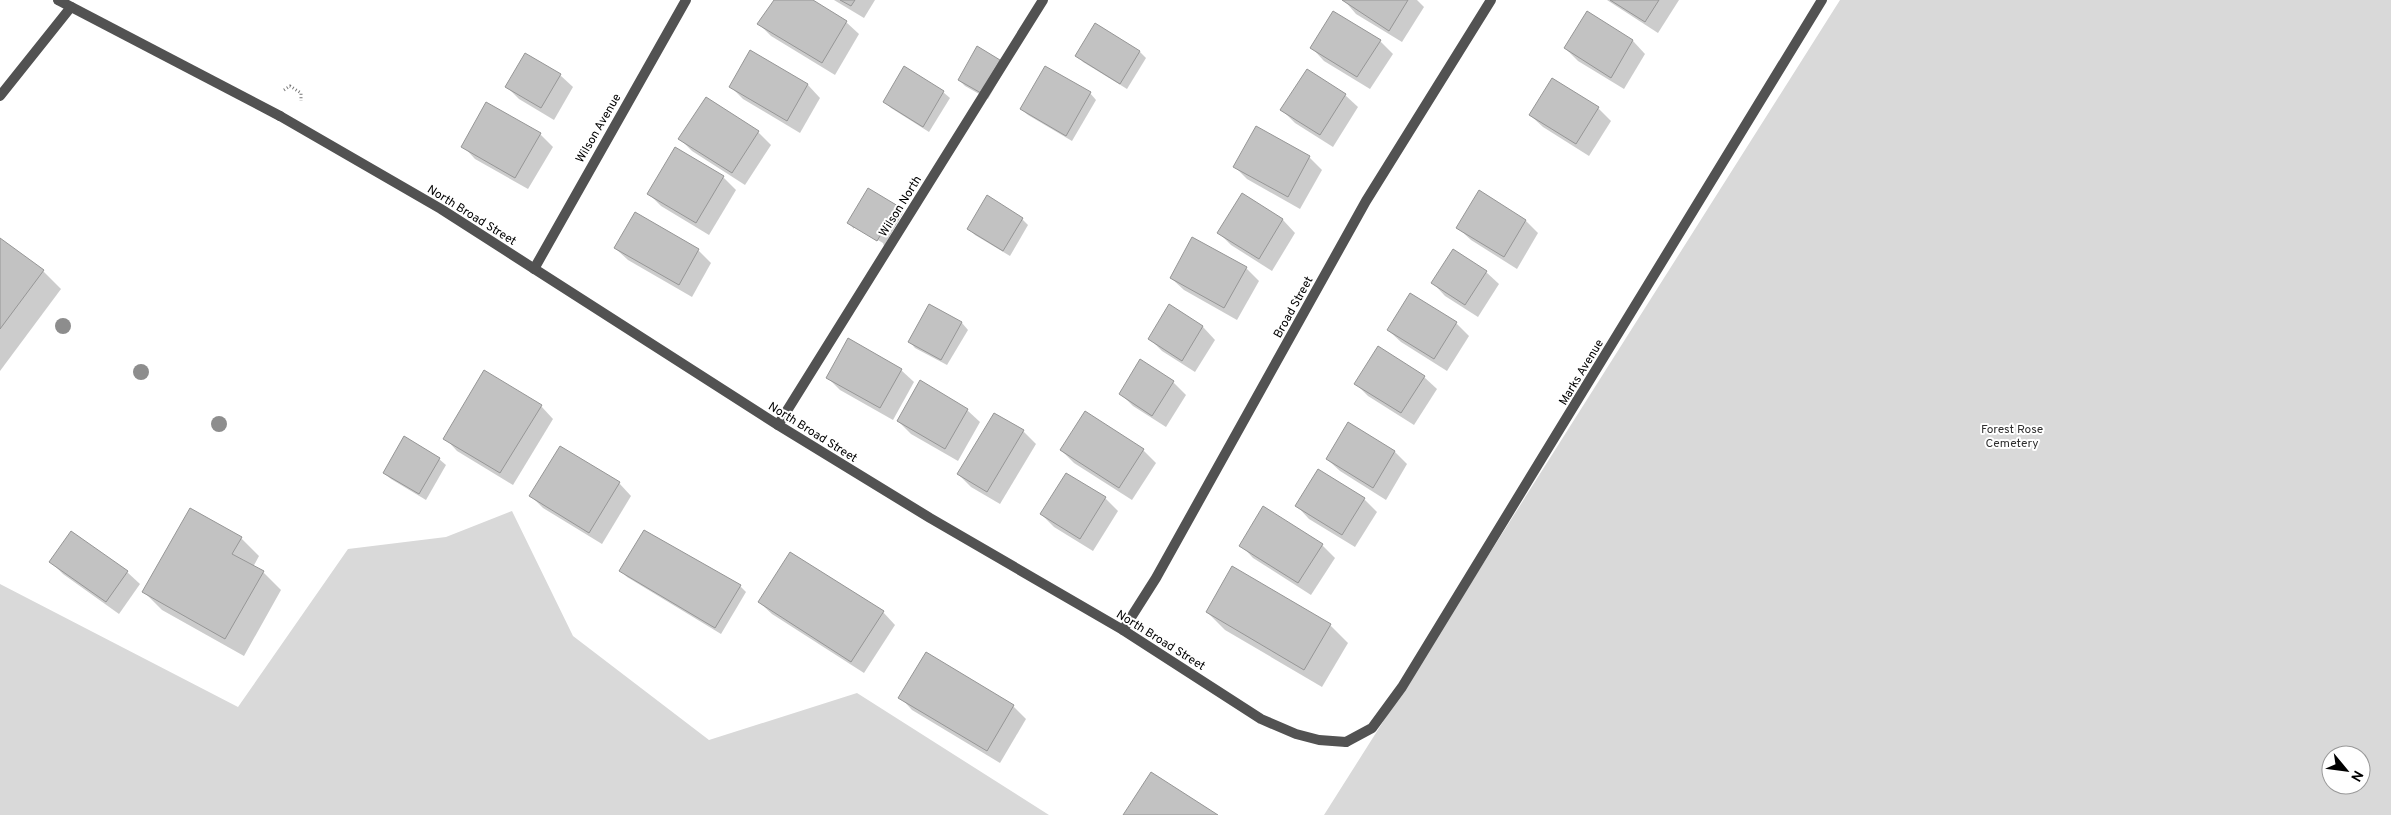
<svg xmlns="http://www.w3.org/2000/svg" width="2391" height="815" viewBox="0 0 2391 815" font-family="Overpass,sans-serif">
	<style>
		.green { fill: #d9d9d9; fill-rule: evenodd }
		.shadow { fill: #0003 }
		.building { fill: #c2c2c2; stroke: #969696 }
		.lines { fill: none; stroke-linecap: round; stroke-linejoin: round }
		.path { stroke: #747474; stroke-width: 3; stroke-dasharray: 1 2.5; stroke-linecap: butt }
		.lane { stroke: #525252; stroke-width: 10 }
		.street { stroke: #525252; stroke-width: 10 }
		.tree { fill: #8d8d8d }
		.labels { text-anchor: middle; stroke-width: 4; stroke-linejoin: round; paint-order: stroke }
		.street-label { font-size: 12px; fill: #000; stroke: #fff }
		.park-label { font-size: 12px; fill: #303030; stroke: #fff }
	</style>
	<rect width="100%" height="100%" fill="#fff"/>
	<g class="green">
		<path d="M1840,0H2391V815H1324ZM2331,755H2361V785H2331Z"/>
		<path d="M512,511L573,636L709,740L857,693L1049,815H0V584L238,707L348,549L446,537Z"/>
	</g>
	<g class="shadow">
		<path d="M775,0H810L846,22L859,34L835,75L771,36L759,24Z"/>
		<path d="M834,0H875L864,18Z"/>
		<path d="M1344,0H1417L1424,7L1402,42L1356,14Z"/>
		<path d="M1607,0H1679L1658,33Z"/>
		<path d="M1587,13L1633,41L1645,54L1624,89L1578,61L1565,48Z"/>
		<path d="M1096,24L1140,52L1146,58L1127,89L1083,62L1077,55Z"/>
		<path d="M1380,41L1393,54L1370,89L1324,61L1312,48Z"/>
		<path d="M751,52L808,85L820,98L800,133L743,99L730,86Z"/>
		<path d="M1006,67L988,99L965,86L959,80Z"/>
		<path d="M560,75L573,87L554,120L519,99L507,87Z"/>
		<path d="M1552,80L1598,108L1611,121L1589,156L1543,127L1530,115Z"/>
		<path d="M943,92L950,98L929,132L891,108L885,102Z"/>
		<path d="M1090,93L1096,100L1072,141L1028,115L1021,109Z"/>
		<path d="M1345,95L1358,107L1333,147L1295,123L1282,110Z"/>
		<path d="M758,132L771,145L745,185L692,151L680,139Z"/>
		<path d="M540,134L553,147L528,189L475,159L463,146Z"/>
		<path d="M1309,157L1322,170L1300,209L1247,179L1235,167Z"/>
		<path d="M723,177L736,190L709,235L661,206L649,194Z"/>
		<path d="M1242,195L1283,220L1295,233L1272,271L1231,245L1219,233Z"/>
		<path d="M897,207L903,213L884,246L883,243L854,226V229L849,223Z"/>
		<path d="M1022,219L1028,225L1010,256L975,235L968,228Z"/>
		<path d="M1526,221L1538,233L1517,269L1471,240L1458,228Z"/>
		<path d="M0,239L43,271L61,289L0,371Z"/>
		<path d="M1193,239L1246,268L1259,281L1237,320L1184,290L1171,278Z"/>
		<path d="M615,248L698,250L711,263L692,297L628,260Z"/>
		<path d="M1486,272L1499,284L1478,317L1445,296L1433,283Z"/>
		<path d="M1410,295L1456,323L1469,336L1447,371L1401,342L1388,330Z"/>
		<path d="M930,305L962,323L968,330L947,365L915,348L909,341Z"/>
		<path d="M1170,306L1203,327L1215,340L1195,372L1162,351L1149,338Z"/>
		<path d="M1141,361L1173,382L1186,395L1166,427L1133,406L1120,393Z"/>
		<path d="M901,370L914,382L893,420L840,390L827,377Z"/>
		<path d="M1424,377L1437,389L1414,425L1368,396L1356,384Z"/>
		<path d="M541,406L553,419L513,485L457,451L445,438Z"/>
		<path d="M967,410L980,422L958,461L911,434L898,421Z"/>
		<path d="M1085,413L1143,450L1156,463L1132,500L1074,463L1061,450Z"/>
		<path d="M1349,423L1395,452L1407,464L1386,500L1340,471L1327,459Z"/>
		<path d="M1023,431L1036,444L1000,504L971,487L958,474Z"/>
		<path d="M439,459L446,465L426,500L391,479L384,473Z"/>
		<path d="M1318,471L1364,499L1377,512L1355,547L1309,519L1297,506Z"/>
		<path d="M619,483L631,496L602,544L543,508L531,496Z"/>
		<path d="M1105,498L1118,511L1093,551L1054,527L1041,514Z"/>
		<path d="M1264,508L1322,545L1335,558L1311,595L1253,558L1241,545Z"/>
		<path d="M241,538L259,556L253,567L263,572L281,590L244,656L162,610L144,592Z"/>
		<path d="M51,562L127,572L140,584L119,614L63,574Z"/>
		<path d="M621,571L740,586L746,592L721,634L627,577Z"/>
		<path d="M759,602L883,612L895,625L864,673L772,614Z"/>
		<path d="M1207,612L1330,625L1348,643L1322,687L1225,630Z"/>
		<path d="M900,697L1013,706L1026,719L1000,763L912,710Z"/>
	</g>
	<g class="building">
		<path d="M774,0H813L847,21L822,63L757,24Z"/>
		<path d="M840,0H855L851,6Z"/>
		<path d="M1342,0H1408L1389,31Z"/>
		<path d="M1610,0H1659L1645,22Z"/>
		<path d="M1333,11L1381,40L1357,77L1310,48Z"/>
		<path d="M1587,11L1633,40L1611,78L1564,48Z"/>
		<path d="M1095,23L1140,51L1120,84L1075,56Z"/>
		<path d="M977,46L1000,60L981,93L958,80Z"/>
		<path d="M750,50L808,84L787,121L729,87Z"/>
		<path d="M525,53L561,74L541,108L505,87Z"/>
		<path d="M904,66L944,91L923,127L883,102Z"/>
		<path d="M1045,66L1091,92L1066,136L1020,109Z"/>
		<path d="M1307,69L1346,94L1320,135L1280,110Z"/>
		<path d="M1552,78L1599,107L1576,144L1529,115Z"/>
		<path d="M706,97L759,131L732,173L678,139Z"/>
		<path d="M486,102L541,133L515,178L461,147Z"/>
		<path d="M1256,126L1310,156L1288,197L1233,167Z"/>
		<path d="M675,147L724,176L696,223L647,194Z"/>
		<path d="M868,188L898,206L877,241L847,223Z"/>
		<path d="M1479,190L1526,220L1504,257L1456,228Z"/>
		<path d="M1242,193L1283,219L1259,259L1217,233Z"/>
		<path d="M987,195L1023,218L1003,251L967,229Z"/>
		<path d="M635,212L699,249L679,285L614,248Z"/>
		<path d="M1192,237L1247,267L1224,308L1170,278Z"/>
		<path d="M0,238L44,270L0,329Z"/>
		<path d="M1453,249L1487,271L1465,305L1431,283Z"/>
		<path d="M1410,293L1457,322L1434,359L1387,330Z"/>
		<path d="M929,304L962,322L941,360L908,342Z"/>
		<path d="M1169,304L1203,326L1182,361L1148,339Z"/>
		<path d="M848,338L902,369L880,408L826,378Z"/>
		<path d="M1378,346L1425,376L1401,413L1354,384Z"/>
		<path d="M1140,359L1174,381L1152,416L1119,394Z"/>
		<path d="M484,370L542,405L500,473L443,439Z"/>
		<path d="M920,380L968,409L945,449L897,421Z"/>
		<path d="M1085,411L1144,449L1119,488L1060,450Z"/>
		<path d="M994,413L1024,430L987,492L957,474Z"/>
		<path d="M1348,422L1395,451L1373,488L1326,459Z"/>
		<path d="M404,436L440,458L419,494L383,473Z"/>
		<path d="M560,446L620,482L589,533L529,496Z"/>
		<path d="M1318,469L1365,498L1342,535L1295,506Z"/>
		<path d="M1066,473L1106,497L1080,539L1040,514Z"/>
		<path d="M1263,506L1323,544L1298,583L1239,546Z"/>
		<path d="M190,508L242,537L232,554L264,571L225,639L142,592Z"/>
		<path d="M644,530L741,585L715,628L619,571Z"/>
		<path d="M71,531L128,571L106,602L49,562Z"/>
		<path d="M790,552L884,611L851,662L758,602Z"/>
		<path d="M1232,566L1331,624L1304,670L1206,612Z"/>
		<path d="M926,652L1014,705L987,751L898,698Z"/>
		<path d="M1151,772L1218,815H1123Z"/>
	</g>
	<g class="lines">
		<path class="path" d="M284,90L290,86L301,93V101"/>
		<g class="lane">
			<path d="M58,0L280,116"/>
			<path d="M0,96L71,7"/>
			<path d="M778,425L1043,0"/>
			<path d="M1346,742L1372,728L1402,687L1822,0"/>
		</g>
		<g class="street">
			<path d="M280,116L441,209L778,425L930,518L1123,630L1261,719L1296,734L1319,740L1346,742"/>
			<path d="M534,269L686,0"/>
			<path d="M1123,630L1156,578L1366,201L1491,0"/>
		</g>
	</g>
	<g class="tree">
		<circle cx="63" cy="326" r="8"/>
		<circle cx="141" cy="372" r="8"/>
		<circle cx="219" cy="424" r="8"/>
	</g>
	<g class="labels">
		<g class="street-label">
			<text transform="translate(598 128) rotate(-60)" y="4">Wilson Avenue</text>
			<text transform="translate(900 206) rotate(-58)" y="4">Wilson North</text>
			<text transform="translate(472 215) rotate(32)" y="4">North Broad Street</text>
			<text transform="translate(1293 307) rotate(-61)" y="4">Broad Street</text>
			<text transform="translate(1581 372) rotate(-59)" y="4">Marks Avenue</text>
			<text transform="translate(813 432) rotate(32)" y="4">North Broad Street</text>
			<text transform="translate(1161 640) rotate(32)" y="4">North Broad Street</text>
		</g>
		<g class="park-label">
			<text x="2012" y="433">Forest Rose<tspan x="2012" dy="14">Cemetery</tspan></text>
		</g>
	</g>
	<g transform="translate(2346 770) rotate(119)"><circle r="24" fill="#ffffff" stroke="#999999"/>
	<path d="M0-4L9 19L0 12L-9 19Z" fill="#000000"/>
	<text y="-8" font-size="14" font-weight="bold" text-anchor="middle" fill="#000000">N</text>
	</g>
</svg>
